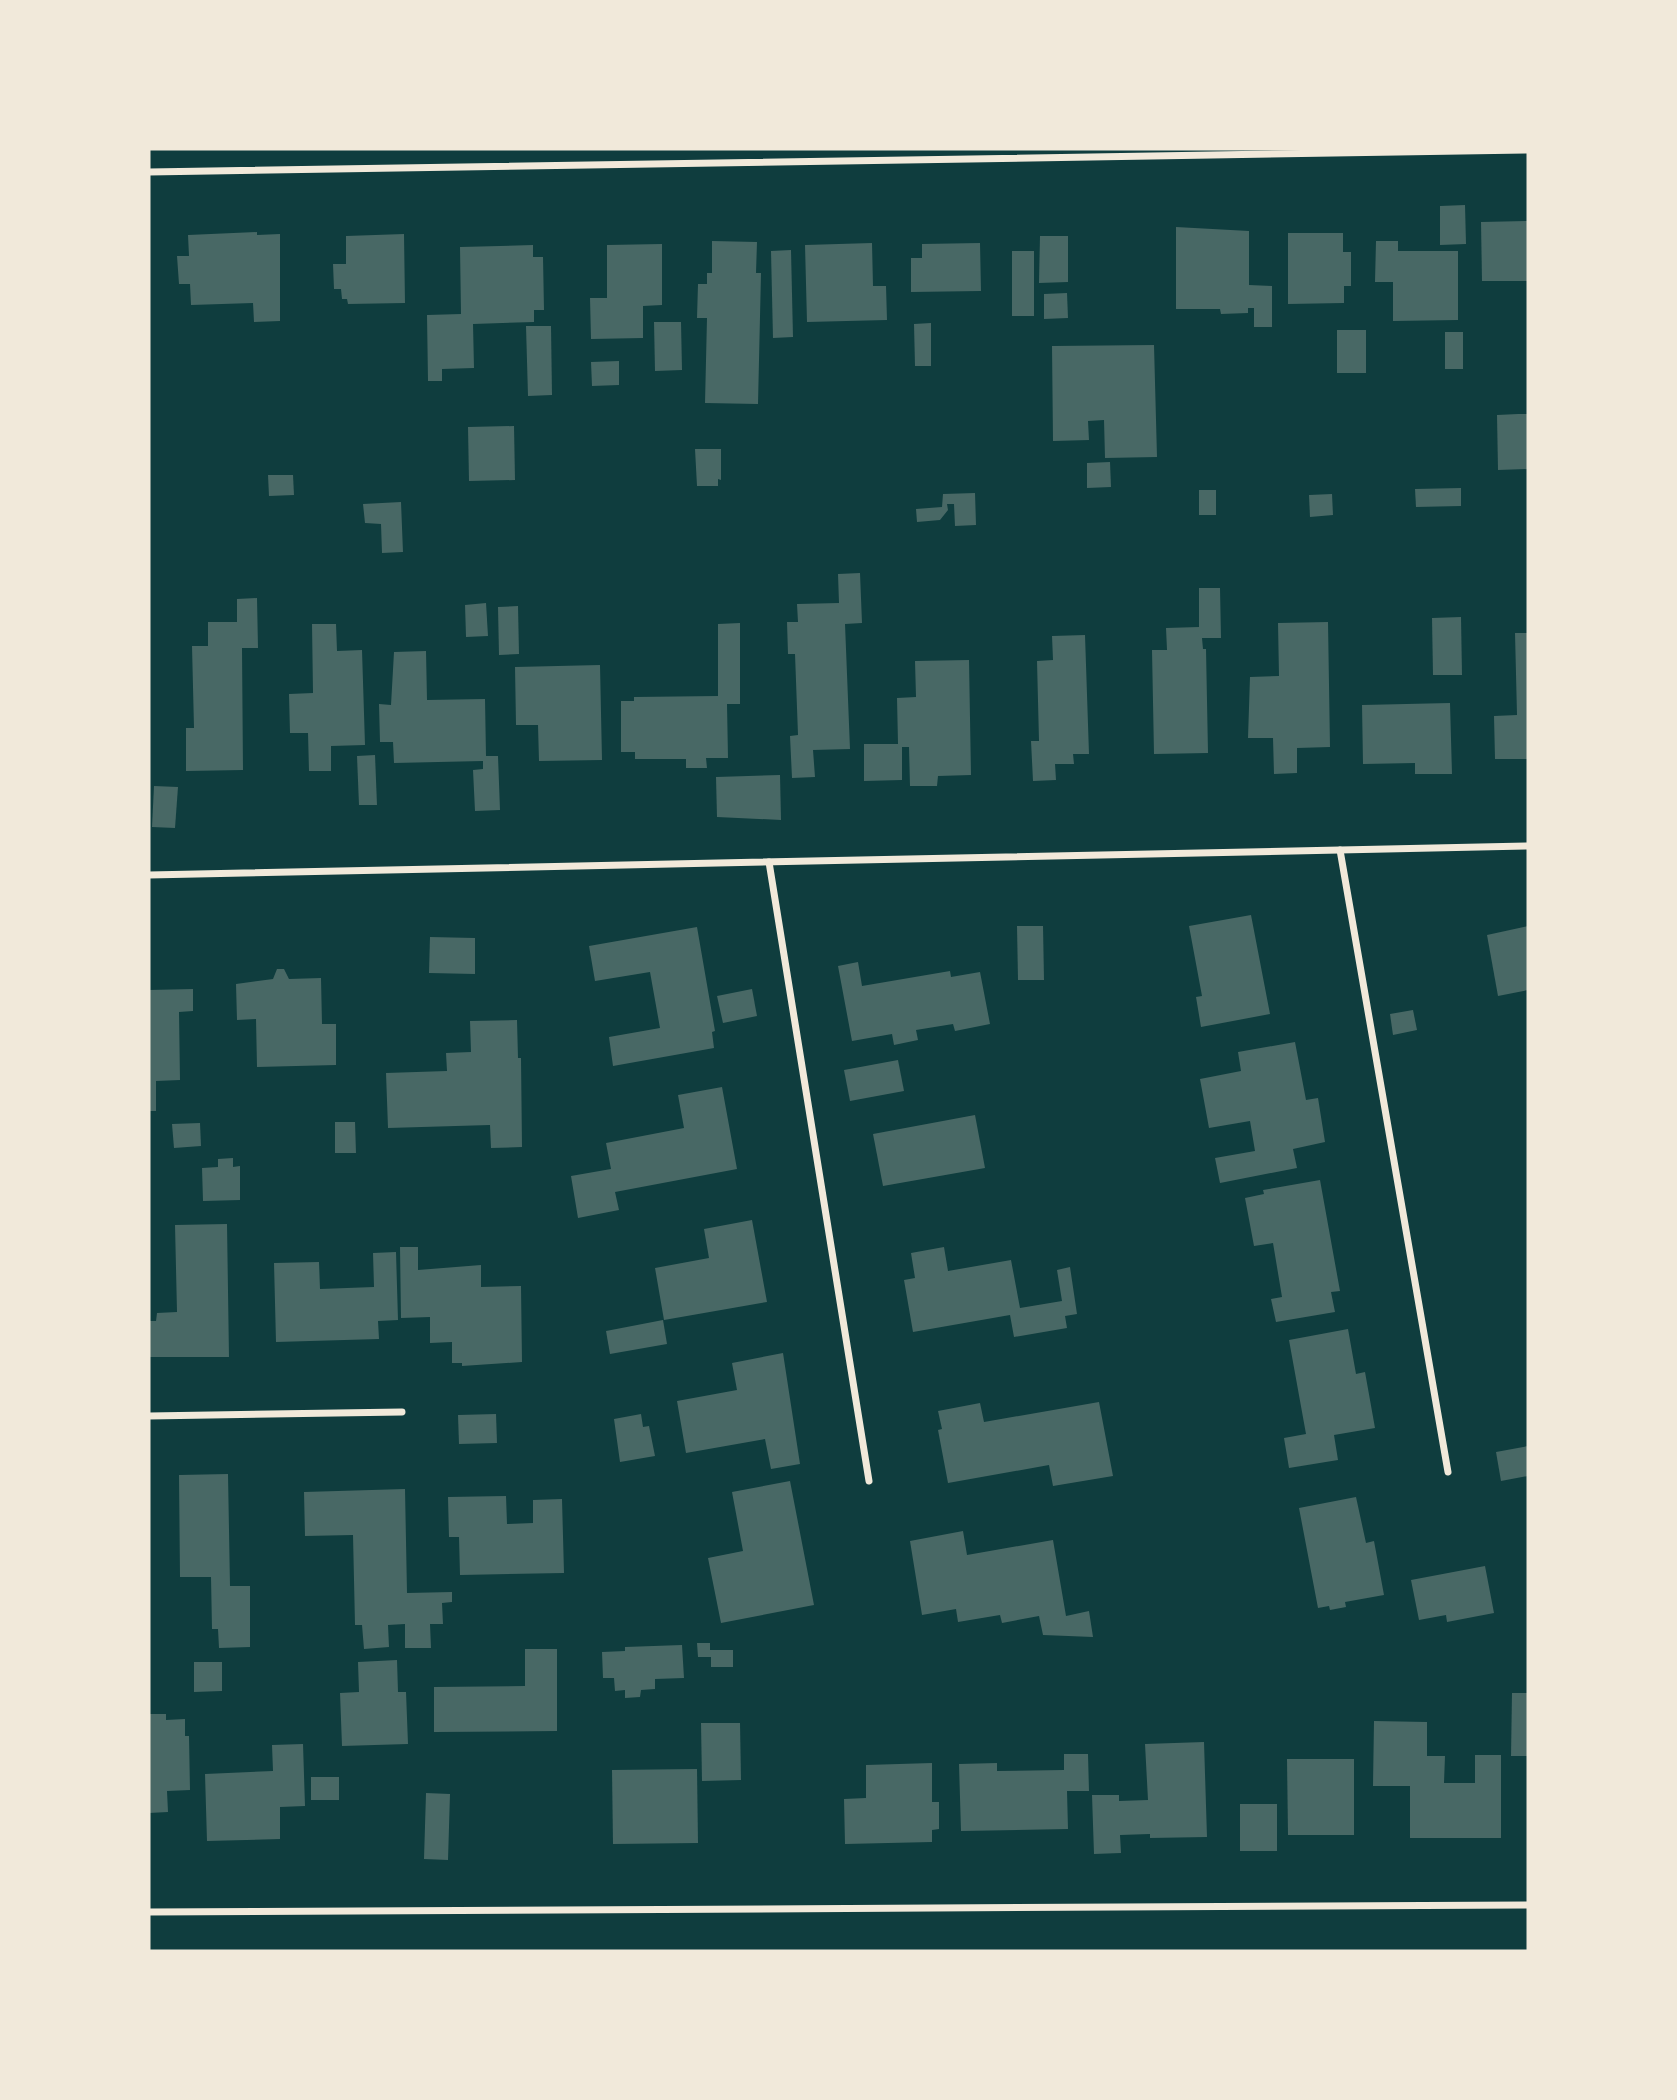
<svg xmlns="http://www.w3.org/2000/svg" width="1677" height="2100" viewBox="0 0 1677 2100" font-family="Signika,sans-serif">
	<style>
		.building { fill: #486865 }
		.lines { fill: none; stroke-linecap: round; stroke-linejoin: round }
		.minor { stroke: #f1e9da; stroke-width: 7 }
	</style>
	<rect width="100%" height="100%" fill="#0f3d3e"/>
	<g class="building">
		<path d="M1465,205L1466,244L1440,245V206Z"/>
		<path d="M1528,221V281H1482L1481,222Z"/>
		<path d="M1176,227L1249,231V285L1272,286V327H1254V308H1248V313L1221,314L1220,309H1176Z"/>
		<path d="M257,232V235L280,234V321L254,322L253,303L191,305L190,284H179L177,256H189L188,235Z"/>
		<path d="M1288,233H1343V252H1351V286H1344V303L1288,304Z"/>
		<path d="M404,234L405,303L348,304L347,299H342L341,289H334L333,264H346V236Z"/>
		<path d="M1040,236H1068V282L1039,283Z"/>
		<path d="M712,241L757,242L756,273H761L758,404L705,403L707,318H697L698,284H707V273H712Z"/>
		<path d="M1376,241H1398V251H1458V320L1393,321V282H1375Z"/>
		<path d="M872,243L873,286H886L887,320L807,322L805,245Z"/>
		<path d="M980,243L981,291L911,292V258H922V244Z"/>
		<path d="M662,244V305L643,306V338L591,339L590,298H607V245Z"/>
		<path d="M533,245V257H543L544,310H534V322L473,324L474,368L442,369V381H428L427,315L461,314L460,247Z"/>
		<path d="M791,250L793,337L773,338L771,251Z"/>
		<rect x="1012" y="251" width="22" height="65"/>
		<path d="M1067,293L1068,318L1044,319V294Z"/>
		<path d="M654,322H681L682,370L655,371Z"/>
		<path d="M931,323V366H915L914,324Z"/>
		<path d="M526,326H551L552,395L528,396Z"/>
		<rect x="1337" y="330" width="29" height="43"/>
		<rect x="1445" y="332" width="18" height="37"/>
		<path d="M1154,345L1157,457L1105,458L1104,420L1088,421L1089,440L1053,441L1052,346Z"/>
		<path d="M619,361V385L592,386L591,362Z"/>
		<path d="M1518,414H1528V469L1498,470L1497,415Z"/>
		<path d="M514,426L515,480L469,481L468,427Z"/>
		<path d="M695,449H721V480L718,479V486H697Z"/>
		<path d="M1110,462L1111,487L1087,488V463Z"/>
		<path d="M268,475H293L294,495L269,496Z"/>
		<path d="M1461,488V506L1416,507L1415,489Z"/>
		<rect x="1199" y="490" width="17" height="25"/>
		<path d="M975,493L976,525L955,526L954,504H947L948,510L940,520L917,522L916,509L942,507L943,494Z"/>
		<path d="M1332,494L1333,515L1310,517L1309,495Z"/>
		<path d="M401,502L403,552L382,553L381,524L365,523L363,504Z"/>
		<path d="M860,573L862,623L845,624L850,749L813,750L815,777L792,778L790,736L798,735L795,654H788L787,622H798L797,604L839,603L838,574Z"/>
		<path d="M1199,588H1220L1221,638H1202L1203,649H1206L1208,753L1154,754L1152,650H1167L1166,628L1199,627Z"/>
		<path d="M257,598L258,648H242L243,770L186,771V728H194L192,646H208V622H237V599Z"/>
		<path d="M486,603L488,636L466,637L465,605Z"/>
		<path d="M518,606L519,654L499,655L498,607Z"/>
		<path d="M1461,617L1462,675H1433L1432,618Z"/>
		<path d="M1328,622L1330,747L1297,748V773L1274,774L1273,738H1248L1250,677L1279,676L1278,623Z"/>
		<path d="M740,623V704H727L728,758H706L707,768H686V759H635V752H621V701H634V697L718,696V624Z"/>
		<path d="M312,624H336L337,651L362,650L365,745L331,746V771H309L308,733H290L289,694L313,693Z"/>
		<path d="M1515,633H1528V759H1495L1494,716L1517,715Z"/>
		<path d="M1085,635L1089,754H1073L1074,764H1055L1056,780L1033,781L1031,741H1039L1037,661L1053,660L1052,636Z"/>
		<path d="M426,651L427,700L485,699L486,756H498L500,810L475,811L473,770L483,769V761L394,763L393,742H380L379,704L391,705L394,652Z"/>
		<path d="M969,660L971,775L938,776L937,786H910L909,747H902V780L864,781V744H898L897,698L916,697L915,661Z"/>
		<path d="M600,665L602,760L539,761L538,725H516L515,667Z"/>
		<path d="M1450,703L1452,774H1415V763L1363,764L1362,705Z"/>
		<path d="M375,755L377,805H359L357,756Z"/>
		<path d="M780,775L781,820L717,817L716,777Z"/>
		<path d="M154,786L178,787L175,828L152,827Z"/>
		<path d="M1251,915L1270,1014L1201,1027L1196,997L1202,996L1189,926Z"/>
		<path d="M1017,926H1043L1044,980H1018Z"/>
		<path d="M1528,926V990L1498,996L1487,935Z"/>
		<path d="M697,927L715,1031L712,1032L714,1048L613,1066L609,1037L660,1028L650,972L595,981L589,946Z"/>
		<path d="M430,937L475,938V974L429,973Z"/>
		<path d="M858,962L862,986L950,971L951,977L980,972L990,1024L955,1031L953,1024L916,1030L918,1040L894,1045L892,1034L852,1041L838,966Z"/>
		<path d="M277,969H284L289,979L321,978L322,1024H336V1065L257,1067L256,1019L237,1020L236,984L273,979Z"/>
		<path d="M193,989V1011L179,1012L180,1080L156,1081V1111H149V990Z"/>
		<path d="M752,989L757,1016L723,1023L717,996Z"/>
		<path d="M1413,1010L1417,1030L1393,1035L1390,1014Z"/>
		<path d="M517,1020L518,1058H521L522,1147L491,1148L490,1125L388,1128L386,1073L447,1071L446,1053L471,1052L470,1021Z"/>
		<path d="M1295,1042L1306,1100L1318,1098L1325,1142L1293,1149L1297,1168L1220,1183L1215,1158L1255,1151L1250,1121L1209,1128L1200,1079L1241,1071L1238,1052Z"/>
		<path d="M898,1060L904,1091L850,1101L844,1070Z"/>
		<path d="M722,1087L737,1169L615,1192L619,1210L578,1218L571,1176L611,1169L606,1143L684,1128L678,1095Z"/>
		<path d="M975,1115L985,1168L883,1186L873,1134Z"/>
		<path d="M335,1122H355L356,1153H335Z"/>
		<path d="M200,1123L201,1146L174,1148L172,1124Z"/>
		<path d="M233,1158V1167L240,1166V1200L203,1201L202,1168L218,1167V1159Z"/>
		<path d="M1320,1180L1340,1291L1331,1292L1335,1312L1276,1322L1271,1299L1282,1297L1273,1243L1254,1246L1245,1198L1264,1194L1263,1190Z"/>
		<path d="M752,1220L767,1302L664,1320L655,1268L709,1258L704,1229Z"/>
		<path d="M227,1224L229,1357H149V1321H156L157,1313L177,1312L175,1225Z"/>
		<path d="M400,1247H418V1270L481,1265V1287L521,1286L522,1362L462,1366V1363H452V1342L430,1343V1317L401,1318Z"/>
		<path d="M944,1247L948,1271L1011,1260L1020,1308L1062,1301L1057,1270L1070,1267L1077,1314L1065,1316L1067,1328L1014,1337L1010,1315L913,1332L904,1280L915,1278L911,1253Z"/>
		<path d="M396,1252L398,1320L378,1321L379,1339L276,1342L274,1263L319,1262L320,1289L374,1287L373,1253Z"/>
		<path d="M663,1320L667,1344L610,1354L606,1331Z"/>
		<path d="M1348,1329L1356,1374L1365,1372L1375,1428L1334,1435L1338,1460L1289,1468L1284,1438L1306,1434L1289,1340Z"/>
		<path d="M783,1353L800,1464L771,1469L765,1439L686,1453L677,1401L737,1390L732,1363Z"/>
		<path d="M1099,1402L1113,1476L1053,1486L1049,1465L948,1483L938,1430L942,1429L938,1411L980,1403L984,1422Z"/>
		<path d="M496,1414L497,1443L459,1444L458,1415Z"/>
		<path d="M641,1414L643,1427L649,1426L655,1456L620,1462L614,1419Z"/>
		<path d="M1528,1446V1476L1501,1481L1496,1452Z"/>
		<path d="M228,1474L230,1586H250V1647L219,1648L218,1629H212L211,1577H180L179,1475Z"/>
		<path d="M790,1481L814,1605L721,1623L708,1558L743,1551L732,1492Z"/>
		<path d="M405,1489L407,1593L452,1592V1602L442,1603L443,1624H430L431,1648H405V1624L388,1625L389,1647L364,1649L362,1625H355L353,1535L305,1536L304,1492Z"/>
		<path d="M506,1496L507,1524L533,1523V1500L562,1499L564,1573L460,1575L459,1537H449L448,1497Z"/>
		<path d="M1356,1497L1366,1543L1374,1541L1384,1595L1345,1602L1346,1607L1330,1610L1329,1606L1318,1608L1299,1508Z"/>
		<path d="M963,1531L967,1555L1053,1540L1066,1616L1089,1611L1093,1637L1043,1635L1039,1616L1002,1623L1000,1615L958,1622L956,1609L922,1615L910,1541Z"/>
		<path d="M1485,1566L1494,1613L1447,1622L1446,1615L1419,1620L1411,1580Z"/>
		<path d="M697,1643H710V1650H733V1667H711V1657H698Z"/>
		<path d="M682,1645L684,1678L655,1679V1689L641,1690L640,1697L625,1698V1690L615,1691L614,1678H603L602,1652L625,1651V1647Z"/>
		<path d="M525,1649H557V1731L434,1732V1687L525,1686Z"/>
		<path d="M397,1660L398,1692H406L408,1744L342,1746L340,1693L359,1692L358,1662Z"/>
		<path d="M194,1662H222V1691L194,1692Z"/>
		<path d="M1512,1693H1528V1756H1511Z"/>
		<path d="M149,1714H166V1720L185,1719V1736H189L190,1790L167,1791L168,1812L149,1813Z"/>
		<path d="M1374,1721L1427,1722V1756H1445L1444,1783H1475V1755H1501V1838H1410V1786H1373Z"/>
		<path d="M701,1723H740L741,1780L702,1781Z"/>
		<path d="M1204,1742L1207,1837L1150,1838V1834L1120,1835L1121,1853L1094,1854L1092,1795H1119V1801L1148,1800L1145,1744Z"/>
		<path d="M303,1744L305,1806L280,1807V1839L207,1841L205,1774L273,1771L272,1745Z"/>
		<path d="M1064,1754H1088L1089,1791H1067L1068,1829L961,1831L959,1764L997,1763V1771L1064,1770Z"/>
		<path d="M1287,1759H1354V1835H1288Z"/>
		<path d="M932,1763V1802H939V1829L932,1830V1842L845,1844L844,1799L866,1798V1765Z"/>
		<path d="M697,1769L698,1843L613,1844L612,1770Z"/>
		<rect x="311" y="1777" width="28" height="23"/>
		<path d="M426,1793L450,1794L448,1860L424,1859Z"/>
		<rect x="1240" y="1804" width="37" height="47"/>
	</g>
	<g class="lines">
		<g class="minor">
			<path d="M149,172L1528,150"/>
			<path d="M1340,850L1448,1472"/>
			<path d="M769,862L869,1481"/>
			<path d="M149,875L1528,846"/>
			<path d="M149,1416L402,1412"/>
			<path d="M149,1912L1528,1905"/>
		</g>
	</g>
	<rect width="1677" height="2100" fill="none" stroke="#f1e9da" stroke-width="301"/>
</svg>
